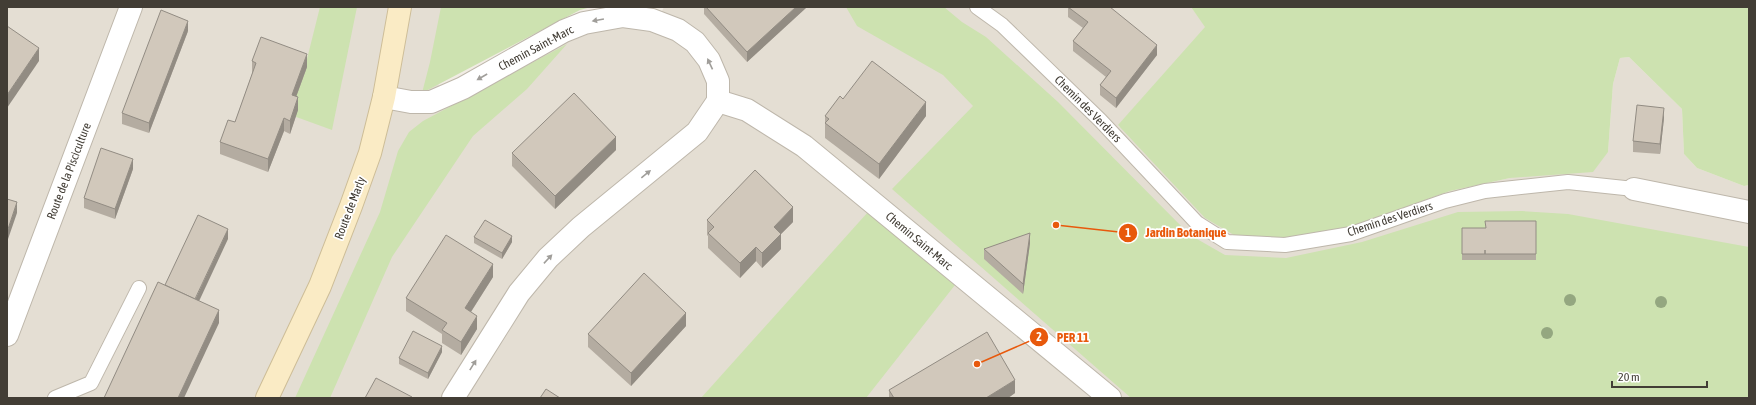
<svg xmlns="http://www.w3.org/2000/svg" width="1756" height="405" viewBox="0 0 1756 405" font-family="'Asap Condensed',sans-serif">
	<style>
		.residential { fill: #e4ded3 }
		.green { fill: #cde2b0 }
		.lines { fill: none; stroke-linecap: round; stroke-linejoin: round }
		.lane-casing { stroke: #beb7ab; stroke-width: 16 }
		.street-casing { stroke: #beb7ab; stroke-width: 24 }
		.secondary-casing { stroke: #cdbd97; stroke-width: 24 }
		.lane { stroke: #fff; stroke-width: 14 }
		.street { stroke: #fff; stroke-width: 22 }
		.secondary { stroke: #faebc5; stroke-width: 22 }
		.tree { fill: #94a780 }
		.wall { fill: #b4aca1 }
		.shaded-wall { fill: #928c83 }
		.building { fill: #d1c8bb; stroke: #928c83 }
		.oneway { fill: #a09e9a }
		.labels { text-anchor: middle; stroke-width: 3.5; stroke-linejoin: round; paint-order: stroke }
		.street-label { font-size: 12px; fill: #423d35; stroke: #fff }
		.leader { fill: none; stroke: #e8590c; stroke-width: 1.5 }
		.callout-dot { fill: #e8590c; stroke: #fff; stroke-width: 1.5 }
		.mark-label { font-size: 12px; text-anchor: middle; font-weight: bold; fill: #fff }
		.callout-label { font-size: 13px; text-anchor: middle; font-weight: bold; fill: #e8590c; stroke: #fff; stroke-width: 3.5; stroke-linejoin: round; paint-order: stroke }
	</style>
	<rect width="100%" height="100%" fill="#f1ece4"/>
	<path class="residential" d="M7,7H456L437,73L441,103L587,26L661,13L664,7H1191L1206,27L1118,126L1348,228L1450,191L1510,178L1608,152L1613,84L1620,58L1629,57L1682,109L1684,154L1697,168L1744,186L1749,185V398H7Z"/>
	<g class="green">
		<path d="M320,7H357L332,130L288,114L306,63Z"/>
		<path d="M441,7H591L580,10L422,93L430,62Z"/>
		<path d="M846,7H944L962,22L986,37L1058,102L1190,235L1225,255L1286,258L1362,242L1458,212L1522,211L1568,214L1749,247V398H1131L892,189L973,106L943,75L857,26Z"/>
		<path d="M1191,7H1749V185L1744,186L1697,168L1684,154L1682,109L1629,57L1620,58L1613,84L1608,152L1593,172L1510,178L1450,191L1348,228L1286,239L1234,235L1205,218L1118,125L1205,27Z"/>
		<path d="M567,44L527,89L473,136L392,257L330,398H295L380,212L398,151L409,132L423,121Z"/>
		<path d="M868,212L955,285L866,398H701Z"/>
	</g>
	<g class="lines">
		<defs>
			<g id="lane">
				<path d="M977,7L1002,25L1100,120L1197,223L1227,242L1285,245L1351,234L1445,201L1485,191L1568,182L1634,189"/>
				<path d="M55,398L91,383L139,288"/>
			</g>
			<g id="street">
				<path d="M384,97L411,102H431L463,88L564,31L584,23L623,16L652,20L678,30L695,42L709,60L718,81V101L697,132L581,227L548,258L519,293L453,398"/>
				<path d="M718,101L747,110L804,146L1110,398"/>
				<path d="M1634,189L1749,212"/>
				<path d="M7,335L131,7"/>
			</g>
			<path id="secondary" d="M267,398L320,286L351,206L370,153L384,97L400,7"/>
		</defs>
		<use href="#lane" class="lane-casing"/>
		<use href="#street" class="street-casing"/>
		<use href="#secondary" class="secondary-casing"/>
		<use href="#lane" class="lane"/>
		<use href="#street" class="street"/>
		<use href="#secondary" class="secondary"/>
	</g>
	<g class="tree">
		<circle cx="1570" cy="300" r="6"/>
		<circle cx="1661" cy="302" r="6"/>
		<circle cx="1547" cy="333" r="6"/>
	</g>
	<g class="wall">
		<path d="M704,7H807L747,62L704,14Z"/>
		<path d="M1068,7L1157,55L1116,108L1100,95V85L1106,77L1073,51V41L1083,28L1068,17Z"/>
		<path d="M188,31L149,133L122,124V113Z"/>
		<path d="M252,61L307,67L296,97L298,110L290,134L284,131L268,172L220,154V142L235,122L252,74Z"/>
		<path d="M843,99L926,116L879,179L825,138V116Z"/>
		<path d="M1664,118L1660,154L1633,152V141Z"/>
		<path d="M616,150L555,209L512,166V153Z"/>
		<path d="M133,169L115,219L84,208V198Z"/>
		<path d="M707,220L793,222L781,234V249L762,268L756,261L740,278L708,248V236L707,235Z"/>
		<path d="M1536,221V260H1485V256V260H1462V228H1485Z"/>
		<path d="M474,237L512,242L502,259L474,243Z"/>
		<path d="M1030,243L1023,294L984,259V249Z"/>
		<path d="M493,277L471,312L477,329L461,355L442,343V334L406,311V298Z"/>
		<path d="M686,326L631,386L588,347V334Z"/>
		<path d="M442,352L428,379L399,364V358Z"/>
		<path d="M889,390L1015,393L1008,398H889Z"/>
	</g>
	<g class="shaded-wall">
		<path d="M796,7H807L747,62V52Z"/>
		<path d="M188,21V31L149,133V123Z"/>
		<path d="M1157,45V55L1116,108V98Z"/>
		<path d="M39,48V61L7,108V95Z"/>
		<path d="M307,54V67L292,108V95Z"/>
		<path d="M298,97V110L290,134V121Z"/>
		<path d="M926,102V116L879,179V164Z"/>
		<path d="M1664,108V118L1660,154V144Z"/>
		<path d="M284,118V131L268,172V159Z"/>
		<path d="M616,137V150L555,209V196Z"/>
		<path d="M133,159V169L115,219V209Z"/>
		<path d="M17,202V213L7,242V232Z"/>
		<path d="M793,207V222L781,234V249L762,268V253L774,227Z"/>
		<path d="M228,229V239L194,312V302Z"/>
		<path d="M1030,233V243L1023,294V284Z"/>
		<path d="M512,236V242L502,259V253Z"/>
		<path d="M756,247V261L740,278V263Z"/>
		<path d="M493,264V277L465,321V308Z"/>
		<path d="M219,310V323L184,398H178Z"/>
		<path d="M686,313V326L631,386V373Z"/>
		<path d="M477,316V329L461,355V342Z"/>
		<path d="M442,346V352L428,379V373Z"/>
		<path d="M1015,380V393L1008,398H986Z"/>
	</g>
	<g class="building">
		<path d="M706,7H796L747,52Z"/>
		<path d="M1068,7H1110L1157,45L1116,98L1100,85L1111,71L1073,41L1088,22Z"/>
		<path d="M161,10L188,21L149,123L122,113Z"/>
		<path d="M7,26L39,48L7,95Z"/>
		<path d="M261,37L307,54L292,95L298,97L290,121L284,118L268,159L220,142L228,120L235,122L256,63L252,61Z"/>
		<path d="M872,61L926,102L879,164L825,123L829,119L825,116L840,96L843,99Z"/>
		<path d="M574,93L616,137L555,196L512,153Z"/>
		<path d="M1637,105L1664,108L1660,144L1633,141Z"/>
		<path d="M101,148L133,159L115,209L84,198Z"/>
		<path d="M755,170L793,207L774,227L781,234L762,253L756,247L740,263L708,233L714,227L707,220Z"/>
		<path d="M7,199L17,202L7,232Z"/>
		<path d="M198,215L228,229L195,299L165,285Z"/>
		<path d="M485,220L512,236L502,253L474,237Z"/>
		<path d="M1485,221H1536V254H1485V250V254H1462V228H1486Z"/>
		<path d="M1030,233L1023,284L984,249Z"/>
		<path d="M446,235L493,264L465,308L477,316L461,342L442,330L447,323L406,298Z"/>
		<path d="M644,273L686,313L631,373L588,334Z"/>
		<path d="M158,282L219,310L178,398H104Z"/>
		<path d="M413,331L442,346L428,373L399,358Z"/>
		<path d="M987,332L1015,380L986,398H894L889,390Z"/>
		<path d="M376,378L412,397V398H365Z"/>
		<path d="M546,389L560,398H540Z"/>
	</g>
	<defs><path id="oneway-solid" d="M-6-.8H1V-3.2L6.5 0L1 3.2V.8H-6Z"/></defs>
	<g class="oneway">
		<use href="#oneway-solid" transform="translate(598 20) rotate(170)"/>
		<use href="#oneway-solid" transform="translate(710 64) rotate(-115)"/>
		<use href="#oneway-solid" transform="translate(482 77) rotate(150)"/>
		<use href="#oneway-solid" transform="translate(646 174) rotate(-39)"/>
		<use href="#oneway-solid" transform="translate(548 259) rotate(-47)"/>
		<use href="#oneway-solid" transform="translate(473 365) rotate(-58)"/>
	</g>
	<g class="labels">
		<g class="street-label">
			<text transform="translate(536 48) rotate(-28)" y="4">Chemin Saint-Marc</text>
			<text transform="translate(1088 109) rotate(45)" y="4">Chemin des Verdiers</text>
			<text transform="translate(69 171) rotate(-69)" y="4">Route de la Pisciculture</text>
			<text transform="translate(350 208) rotate(-69)" y="4">Route de Marly</text>
			<text transform="translate(1390 219) rotate(-18)" y="4">Chemin des Verdiers</text>
			<text transform="translate(919 241) rotate(40)" y="4">Chemin Saint-Marc</text>
		</g>
	</g>
	<path class="leader" d="M1056 225L1128 233M977 364L1039 337"/>
	<g class="callout-dot">
		<circle cx="1056" cy="225" r="4"/>
		<circle cx="977" cy="364" r="4"/>
		<circle cx="1128" cy="233" r="10"/>
		<circle cx="1039" cy="337" r="10"/>
	</g>
	<g class="mark-label">
		<text x="1128" y="237">1</text>
		<text x="1039" y="341">2</text>
	</g>
	<g class="callout-label">
		<text x="1186" y="237">Jardin Botanique</text>
		<text x="1073" y="342">PER 11</text>
	</g>
	<rect width="1756" height="405" fill="none" stroke="#423d35" stroke-width="16"/>
	<path d="M1612 381v6h95v-6" fill="none" stroke="#423d35" stroke-width="2"/>
	<text x="1618" y="381" font-size="12" fill="#423d35" stroke="#ffffff" stroke-width="3" paint-order="stroke">20 m</text>
</svg>
